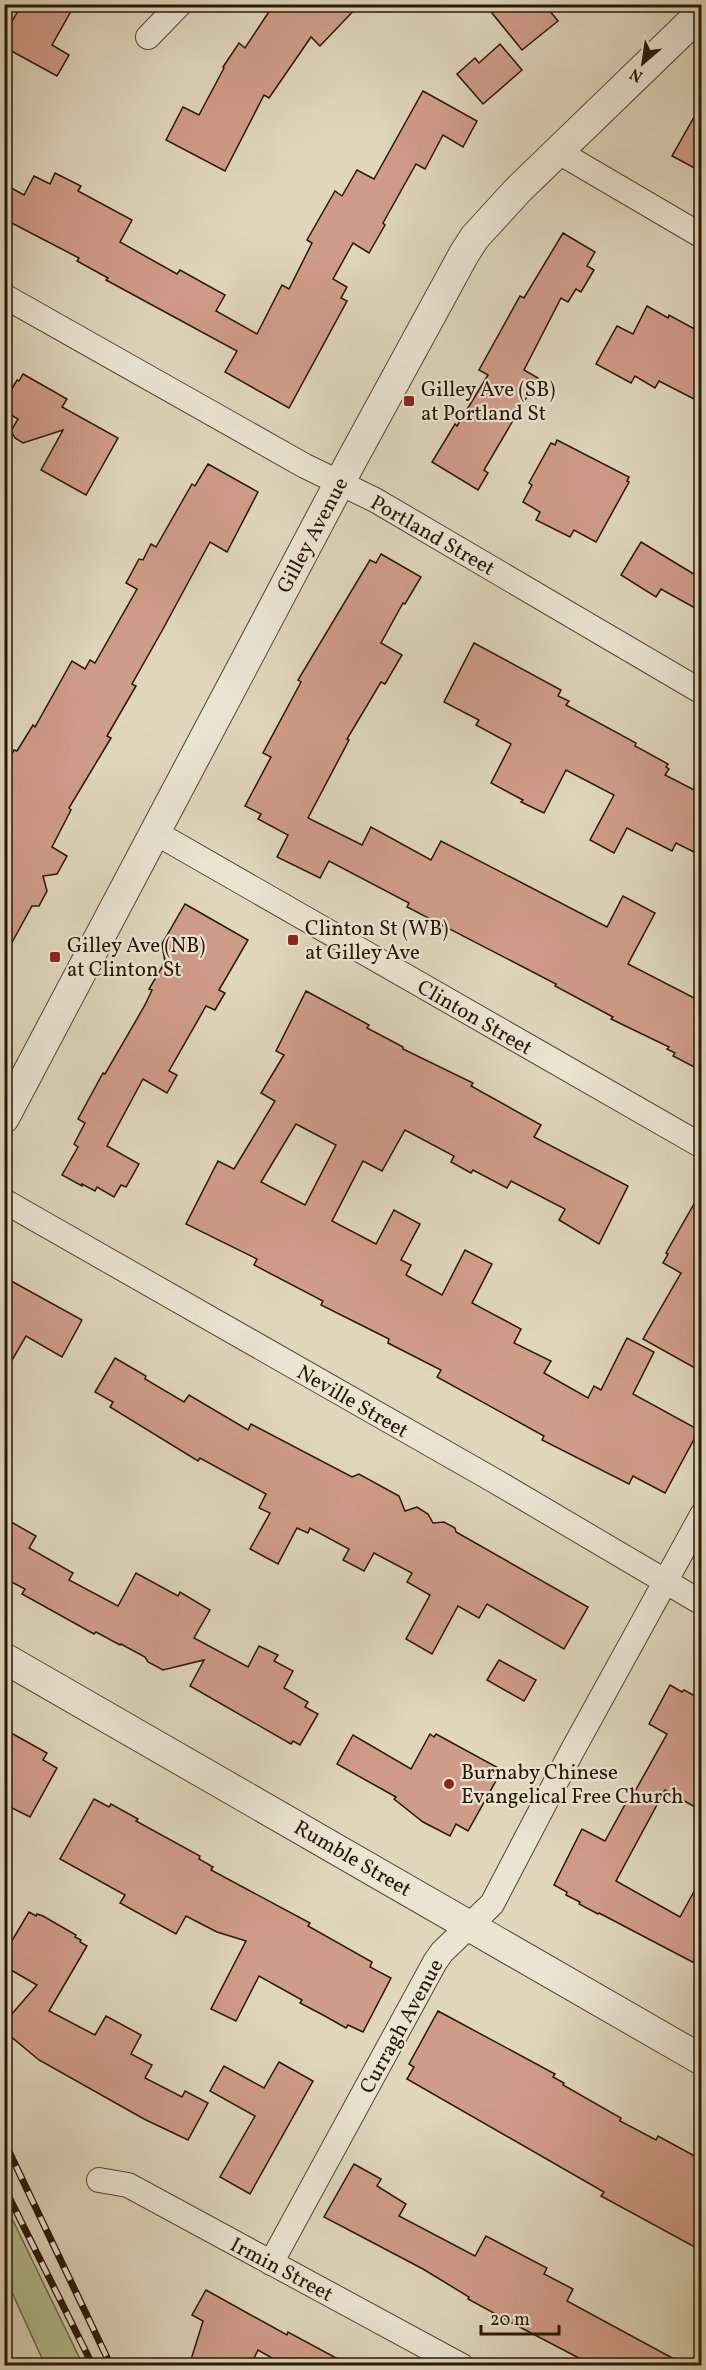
<svg xmlns="http://www.w3.org/2000/svg" width="706" height="2370" viewBox="0 0 706 2370" font-family="Vollkorn,serif">
	<style>
		.green { fill: #b4bd8f; stroke: #6e6a4a; stroke-width: 1.5 }
		.building { fill: #d09c8a; stroke: #281704; stroke-width: 1.5; fill-rule: evenodd }
		.lines { fill: none; stroke-linecap: round; stroke-linejoin: round }
		.minor-casing { stroke: #564732; stroke-width: 26 }
		.tertiary-casing { stroke: #564732; stroke-width: 32 }
		.minor { stroke: #eae4d3; stroke-width: 24 }
		.tertiary { stroke: #eae4d3; stroke-width: 30 }
		.rail-casing { stroke: #281704; stroke-width: 7 }
		.rail { stroke: #eae4d3; stroke-width: 4.5; stroke-dasharray: 14; stroke-linecap: butt }
		.poi-dot { fill: #8f2418; stroke: #eae4d3; stroke-width: 2 }
		.labels { text-anchor: middle; stroke-width: 4.5; stroke-linejoin: round; paint-order: stroke }
		.poi-label { font-size: 21px; fill: #281704; stroke: #eae4d3; text-anchor: start }
		.street-label { font-size: 21px; fill: #281704; stroke: #eae4d3 }
	</style>
	<rect width="100%" height="100%" fill="#dfd6bc"/>
	<filter id="stains"><feTurbulence type="fractalNoise" baseFrequency=".00333" numOctaves="4"/><feColorMatrix values="0 0 0 0 .2 0 0 0 0 .09 0 0 0 0 .02 0 0 0 .5 -.17"/></filter>
	<radialGradient id="worn" r=".72"><stop offset=".6" stop-color="#630" stop-opacity="0"/><stop offset="1" stop-color="#630" stop-opacity=".3"/></radialGradient>
	<path class="green" d="M4,2204H5L83,2365H45L5,2277Z"/>
	<g class="building">
		<path d="M22,4H75L52,45L69,55L57,76L4,47V35Z"/>
		<path d="M274,4H360L320,46L311,37L269,98L264,95L225,171L166,140L183,107L199,115L224,68L223,67L239,43L245,48Z"/>
		<path d="M503,4H544L558,21L522,50L492,13Z"/>
		<path d="M500,44L522,70L483,104L457,74L475,58L479,63Z"/>
		<path d="M423,91L477,121L463,147L443,135L425,169L416,164L383,223L385,225L369,253L353,243L333,279L347,287L341,298L347,301L289,408L225,372L237,351L106,280L108,278L77,261L79,258L4,219V184L24,195L34,176L50,184L55,173L81,186L78,191L132,220L120,242L177,274L180,270L225,295L216,311L257,334L282,285L289,289L312,243L307,240L335,191L342,196L357,170L374,179Z"/>
		<path d="M702,103V172L672,156Z"/>
		<path d="M563,233L595,252L587,266L594,270L581,292L576,289L568,302L561,298L524,370L538,378L484,470L488,473L478,490L432,462L455,424L457,426L488,375L479,370L520,296L524,298Z"/>
		<path d="M647,306L668,318L669,315L702,333V403L659,381L655,388L635,376L631,383L596,364L617,326L633,334Z"/>
		<path d="M23,374L67,399L62,407L118,438L86,495L41,470L63,430L23,443L15,438L11,431L18,419L4,411V402L17,380L19,381Z"/>
		<path d="M557,440L629,477L627,481L629,482L596,542L574,530L570,537L536,520L540,512L523,502L532,485L529,483L551,443L555,445Z"/>
		<path d="M208,464L258,492L227,552L210,542L163,629L132,684L136,686L107,736L111,738L69,808L71,810L52,847L67,856L57,874L43,876L47,891L39,906H32L4,957V769L14,750L17,751L33,725L35,727L72,661L85,669L90,660L95,663L137,589L126,583L139,559L143,560L151,544L156,547L192,484L195,486Z"/>
		<path d="M641,542L702,579V612L661,589L656,597L621,575Z"/>
		<path d="M381,554L421,577L405,604L403,603L381,643L402,655L385,684L381,682L347,739L349,740L308,818L362,845L371,827L431,860L441,841L607,927L623,896L655,913L628,964L702,1002V1071L673,1056L675,1053L667,1049L669,1047L611,1019L613,1017L555,986L556,984L407,907L409,903L329,861L320,878L277,857L288,835L258,819L261,814L245,806L271,757L263,753L301,682L298,680L370,560L376,563Z"/>
		<path d="M474,643L561,690L558,696L569,701L566,705L636,743L635,746L668,764L666,767L669,769L665,775L702,794V856L676,843L672,851L627,828L614,853L590,840L614,795L566,770L544,813L521,802L523,800L491,783L511,744L476,725L479,720L444,702Z"/>
		<path d="M185,904L248,940L219,990L225,993L215,1010L206,1006L169,1071L177,1075L167,1093L143,1079L107,1146L139,1164L126,1187L121,1185L114,1197L97,1187L95,1191L82,1184V1186L62,1175L78,1147L74,1144L85,1123L78,1119L103,1073L105,1074L145,1005L152,990L149,989L165,962L162,944Z"/>
		<path d="M306,991L369,1025L367,1028L403,1047V1049L473,1083L471,1086L541,1125L534,1137L628,1186L599,1244L559,1220L565,1209L511,1181L507,1188L473,1170L471,1173L451,1162L454,1156L405,1130L382,1171L363,1161L332,1221L376,1244L394,1210L420,1224L401,1260L411,1265L406,1275L442,1295L465,1250L492,1264L472,1303L521,1329L514,1343L551,1361L544,1373L588,1398L594,1386L601,1390L627,1338L654,1352L633,1394L699,1430L665,1493L633,1476L629,1484L542,1440L544,1436L437,1377L441,1370L388,1343L389,1339L321,1305L323,1301L254,1265L257,1259L186,1224L218,1161L234,1169L275,1101L261,1093L284,1055L276,1051ZM296,1124L336,1145L305,1205L261,1182Z"/>
		<path d="M702,1190V1372L643,1339L681,1273L663,1263L668,1254L666,1253Z"/>
		<path d="M4,1277L82,1320L62,1357L26,1336L4,1374Z"/>
		<path d="M115,1358L146,1376L145,1379L184,1402L189,1395L248,1430L251,1424L352,1477L359,1474L399,1496L405,1511L417,1507L428,1514L433,1523L444,1522L455,1528L456,1532L588,1607L564,1649L487,1604L479,1618L458,1606L432,1654L406,1639L430,1595L407,1582L412,1573L374,1553L364,1571L343,1560L349,1549L310,1528L308,1533L297,1528L278,1564L250,1549L270,1513L259,1508L266,1494L200,1458L198,1461L110,1407L113,1402L95,1392Z"/>
		<path d="M4,1518L36,1536L29,1548L73,1573L69,1580L118,1606L136,1573L178,1596L180,1592L210,1610L194,1638L248,1667L259,1646L278,1655L274,1661L293,1671L284,1688L308,1702L305,1707L318,1714L300,1745L293,1741L291,1744L190,1686L204,1660L163,1670L148,1662L145,1657L121,1644L120,1645L96,1632L94,1634L22,1594L25,1589L4,1578Z"/>
		<path d="M499,1660L536,1680L524,1701L487,1680Z"/>
		<path d="M670,1685L682,1692L684,1690L702,1700V1811L665,1790L616,1881L680,1917L702,1877V1967L599,1913L598,1914L579,1904L580,1902L566,1895L567,1892L554,1885L582,1829L605,1841L627,1801L629,1802L667,1734L649,1724Z"/>
		<path d="M4,1729L47,1753L43,1760L57,1768L30,1817L4,1804Z"/>
		<path d="M430,1734L434,1737L436,1734L502,1770L468,1831L456,1824L450,1836L423,1822L394,1799L396,1797L337,1764L353,1735L411,1769Z"/>
		<path d="M94,1799L109,1807L111,1804L138,1819L136,1821L200,1856L199,1859L213,1867L211,1870L310,1923L308,1926L372,1962L370,1967L391,1978L363,2032L348,2025L346,2028L323,2015L300,2003L302,2000L259,1976L236,2021L211,2009L246,1941L217,1932L186,1916L176,1934L120,1903L125,1895L60,1859Z"/>
		<path d="M29,1912L36,1916L37,1914L43,1916L76,1935L75,1937L81,1940L80,1942L87,1946L49,2011L95,2035L106,2016L141,2035L131,2054L152,2065L145,2078L182,2097L185,2091L208,2103L188,2140L144,2119L39,2060L4,2031V2023L37,1985L4,1966V1954Z"/>
		<path d="M438,2011L555,2074L553,2077L564,2083L563,2085L621,2118L620,2121L656,2140L658,2136L702,2160V2251L601,2196L604,2192L407,2079L414,2067L409,2064Z"/>
		<path d="M279,2062L313,2081L250,2194L220,2177L255,2116L210,2091L224,2066L264,2088Z"/>
		<path d="M354,2164L381,2179L377,2186L406,2204L399,2216L475,2256L486,2236L547,2268L544,2274L573,2289L567,2301L687,2366H594L512,2323L468,2299L469,2297L423,2269L324,2217Z"/>
		<path d="M206,2290L287,2335L288,2332L351,2366H286L258,2350L250,2366H189L203,2321L192,2315Z"/>
	</g>
	<g class="lines">
		<defs>
			<g id="minor">
				<path d="M148,37L180,4"/>
				<path d="M557,151L702,236"/>
				<path d="M4,296L305,466L375,500L702,692"/>
				<path d="M156,833L702,1146"/>
				<path d="M4,1201L495,1481L702,1603"/>
				<path d="M99,2180L128,2185L462,2366"/>
				<path d="M271,2263L435,1962L442,1952L492,1904L571,1753L702,1515"/>
			</g>
			<g id="tertiary">
				<path d="M4,1118L349,465L464,254L475,237L518,190L702,12"/>
				<path d="M4,1658L702,2060"/>
			</g>
		</defs>
		<use href="#minor" class="minor-casing"/>
		<use href="#tertiary" class="tertiary-casing"/>
		<use href="#minor" class="minor"/>
		<use href="#tertiary" class="tertiary"/>
		<defs>
			<g id="rail">
				<path d="M4,2141L111,2366"/>
				<path d="M4,2187L93,2366"/>
			</g>
		</defs>
		<use href="#rail" class="rail-casing"/>
		<use href="#rail" class="rail"/>
	</g>
	<g class="poi-dot">
		<rect x="403" y="395" width="12" height="12" rx="3"/>
		<rect x="287" y="934" width="12" height="12" rx="3"/>
		<rect x="49" y="951" width="12" height="12" rx="3"/>
		<circle cx="449" cy="1784" r="6"/>
	</g>
	<g class="labels">
		<g class="poi-label">
			<text x="421" y="396">Gilley Ave (SB)<tspan x="421" dy="24">at Portland St</tspan></text>
			<text x="305" y="935">Clinton St (WB)<tspan x="305" dy="24">at Gilley Ave</tspan></text>
			<text x="67" y="952">Gilley Ave (NB)<tspan x="67" dy="24">at Clinton St</tspan></text>
			<text x="461" y="1779">Burnaby Chinese<tspan x="461" dy="24">Evangelical Free Church</tspan></text>
		</g>
		<g class="street-label">
			<text transform="translate(312 535) rotate(-62)" y="7">Gilley Avenue</text>
			<text transform="translate(433 535) rotate(30)" y="7">Portland Street</text>
			<text transform="translate(475 1017) rotate(30)" y="7">Clinton Street</text>
			<text transform="translate(353 1401) rotate(30)" y="7">Neville Street</text>
			<text transform="translate(353 1858) rotate(30)" y="7">Rumble Street</text>
			<text transform="translate(401 2026) rotate(-61)" y="7">Curragh Avenue</text>
			<text transform="translate(282 2269) rotate(28)" y="7">Irmin Street</text>
		</g>
	</g>
	<rect width="706" height="2370" fill="none" stroke="#dfd6bc" stroke-width="24"/>
	<rect x="6" y="6" width="694" height="2358" fill="none" stroke="#281704" stroke-width="3"/>
	<rect x="12" y="12" width="682" height="2346" fill="none" stroke="#281704" stroke-width="1.5"/>
	<g transform="translate(643 63) rotate(209)" stroke="#eae4d3" stroke-width="4.5" paint-order="stroke">
	<path d="M0-4.5L10 22L0 15L-10 22Z" fill="#281704"/>
	<text y="-9" font-size="16" font-weight="bold" text-anchor="middle" fill="#281704">N</text>
	</g>
	<path d="M481 2325v9h78v-9" fill="none" stroke="#281704" stroke-width="3"/>
	<text x="490" y="2325" font-size="18" fill="#281704" stroke="#eae4d3" stroke-width="4.5" paint-order="stroke">20 m</text>
	<rect width="100%" height="100%" filter="url(#stains)"/>
	<rect width="100%" height="100%" fill="url(#worn)"/>
</svg>
